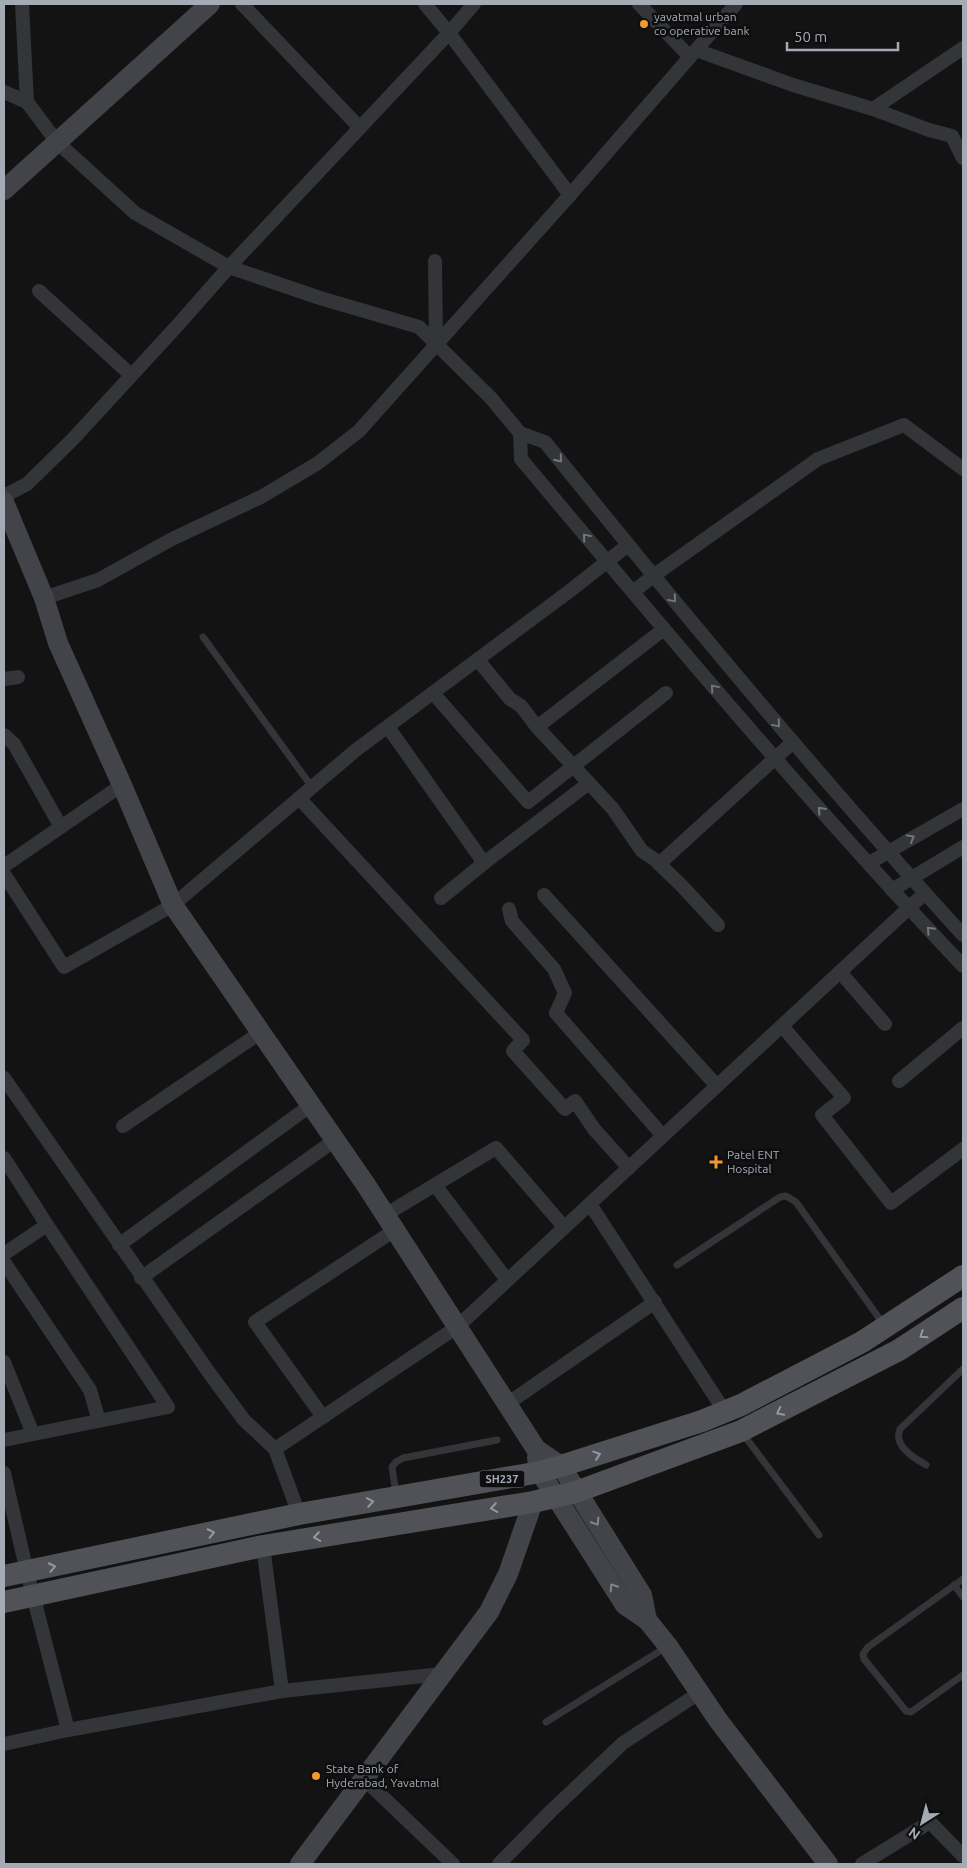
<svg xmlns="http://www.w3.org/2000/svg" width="967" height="1868" viewBox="0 0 967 1868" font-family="Ubuntu,sans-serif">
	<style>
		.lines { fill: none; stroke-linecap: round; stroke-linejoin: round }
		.lane { stroke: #343539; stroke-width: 7 }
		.street { stroke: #343539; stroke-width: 14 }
		.secondary { stroke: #424449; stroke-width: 20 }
		.primary { stroke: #505258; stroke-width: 22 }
		.oneway { stroke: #72767d }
		.oneway2 { stroke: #9399a2 }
		.oneway3 { stroke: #82878f }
		.poi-dot { fill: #ef992f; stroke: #0e0e0f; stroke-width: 2 }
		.labels { text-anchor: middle; stroke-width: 5; stroke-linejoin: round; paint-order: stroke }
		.shield { fill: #0e0e0f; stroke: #777c83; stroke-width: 1 }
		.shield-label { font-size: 11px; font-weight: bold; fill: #a4abb5 }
		.poi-label { font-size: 12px; fill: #a4abb5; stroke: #0e0e0f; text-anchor: start }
	</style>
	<rect width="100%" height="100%" fill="#131314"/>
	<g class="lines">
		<g class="lane">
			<path d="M203,637L312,787"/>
			<path d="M677,1265L780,1197L786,1196L796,1202L884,1325"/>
			<path d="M743,1434L819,1535"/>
			<path d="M926,1465C914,1458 893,1446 900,1429L963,1369"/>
			<path d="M396,1494L392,1467L396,1462L403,1458L497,1440"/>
			<path d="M963,1579L868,1647L863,1654L864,1659L906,1711L911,1712L963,1675"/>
			<path d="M954,1585L963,1597"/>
			<path d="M546,1722L668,1646"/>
		</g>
		<g class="street">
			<path d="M22,4L27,102L57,142L135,213L229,267L320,298L419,327L491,398L520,433L545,442C680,610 818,776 963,935"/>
			<path d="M242,4L360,128"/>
			<path d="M425,4L449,33L570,195"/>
			<path d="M639,4L690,57"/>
			<path d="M696,50L793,85L873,109L929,130L952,136L963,158"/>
			<path d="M4,92L27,102"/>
			<path d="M873,109L963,48"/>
			<path d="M435,261L436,345"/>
			<path d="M39,291L131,375"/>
			<path d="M520,433L521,459C665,631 809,803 963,966"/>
			<path d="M4,496L27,484L72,440L177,326L229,267L449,33L474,4"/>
			<path d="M633,592L653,576L818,459L904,425L963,469"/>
			<path d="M44,598L98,580L172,539L261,497L318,463L359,431L570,195L736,4"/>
			<path d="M478,660L510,699L521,706L537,727L613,809L642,851L654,859L682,886L718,925"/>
			<path d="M4,679L18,677"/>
			<path d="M433,693L528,802L666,693"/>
			<path d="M388,727L484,863"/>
			<path d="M537,727L664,629"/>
			<path d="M4,735L14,744L61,827"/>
			<path d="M299,798L523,1040L513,1051L565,1109L575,1101L594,1129L629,1168"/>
			<path d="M869,863L963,809"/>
			<path d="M659,864L793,742"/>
			<path d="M4,866L122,785"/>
			<path d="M4,874L64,967L173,905L356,750L571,590L628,545"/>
			<path d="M892,890L963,847"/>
			<path d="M544,895L717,1086"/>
			<path d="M441,898L484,863L589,783"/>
			<path d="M509,909L512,921L554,969L565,993L556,1013L663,1136"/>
			<path d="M840,972L885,1024"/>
			<path d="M782,1026L844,1098L822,1115L891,1203L963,1149"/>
			<path d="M4,1078L210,1374L244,1420L275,1449L299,1514"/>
			<path d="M899,1081L963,1028"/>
			<path d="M123,1126L261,1032"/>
			<path d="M4,1158L47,1225L168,1407L4,1440"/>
			<path d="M435,1185L507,1280"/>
			<path d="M590,1204L725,1412"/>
			<path d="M385,1215L496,1148L564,1227"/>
			<path d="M119,1245L311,1105"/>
			<path d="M4,1254L47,1225"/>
			<path d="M4,1262L90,1390L99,1421"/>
			<path d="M141,1278L335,1140"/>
			<path d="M4,1362L33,1434"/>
			<path d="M507,1404L655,1302"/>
			<path d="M323,1417L255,1322L395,1230"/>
			<path d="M275,1449L457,1327L925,893"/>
			<path d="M4,1473L27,1572L68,1730"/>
			<path d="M263,1546L282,1691"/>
			<path d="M4,1744L68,1730L282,1691L442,1674"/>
			<path d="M364,1779L453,1864"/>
			<path d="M499,1864L550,1812L623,1743L699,1693"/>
			<path d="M862,1864L930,1822L963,1856"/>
		</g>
		<g class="secondary">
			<path d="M4,190L210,4"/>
			<path d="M4,502L44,598L58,643L122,785L173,905L366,1185L536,1449L561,1466L642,1595L647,1620"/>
			<path d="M537,1458L540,1472L625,1605L647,1620L668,1646L718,1720L828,1864"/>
			<path d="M300,1864L489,1612L508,1574L533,1502"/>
		</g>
		<g class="primary">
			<path d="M4,1576L299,1514L540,1472L561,1466L702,1421L741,1405L862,1342L963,1276"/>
			<path d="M4,1602L263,1546L533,1502L576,1492L741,1431L899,1350L963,1308"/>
		</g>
	</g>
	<defs><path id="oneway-chevron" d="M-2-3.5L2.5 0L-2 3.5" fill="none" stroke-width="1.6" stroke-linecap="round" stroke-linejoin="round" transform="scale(1.25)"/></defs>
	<g class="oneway">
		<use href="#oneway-chevron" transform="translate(559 459) rotate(51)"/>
		<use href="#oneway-chevron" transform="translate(586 537) rotate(-130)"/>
		<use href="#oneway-chevron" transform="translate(673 599) rotate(50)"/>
		<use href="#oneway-chevron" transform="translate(714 688) rotate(-130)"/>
		<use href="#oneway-chevron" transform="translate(777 724) rotate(50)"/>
		<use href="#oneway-chevron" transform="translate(821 810) rotate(-132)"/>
		<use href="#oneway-chevron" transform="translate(911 838) rotate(-29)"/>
		<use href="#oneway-chevron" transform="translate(930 930) rotate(-133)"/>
	</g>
	<g class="oneway2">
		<use href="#oneway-chevron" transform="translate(923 1335) rotate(146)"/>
		<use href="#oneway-chevron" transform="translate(780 1412) rotate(153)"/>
		<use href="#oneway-chevron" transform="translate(597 1455) rotate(-18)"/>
		<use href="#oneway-chevron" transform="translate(370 1502) rotate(-10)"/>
		<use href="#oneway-chevron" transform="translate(494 1508) rotate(171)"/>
		<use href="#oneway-chevron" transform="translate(211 1533) rotate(-12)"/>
		<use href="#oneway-chevron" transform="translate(317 1537) rotate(171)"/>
		<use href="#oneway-chevron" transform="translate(52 1567) rotate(-12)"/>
	</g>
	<g class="oneway3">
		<use href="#oneway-chevron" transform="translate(596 1522) rotate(58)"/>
		<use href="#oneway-chevron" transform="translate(613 1587) rotate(-123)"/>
	</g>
	<g class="poi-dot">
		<circle cx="644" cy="24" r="5"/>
		<path d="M713.5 1154.5h5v5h5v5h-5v5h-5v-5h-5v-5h5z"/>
		<circle cx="316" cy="1776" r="5"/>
	</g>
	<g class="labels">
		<rect class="shield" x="479.5" y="1470.5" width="45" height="17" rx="4"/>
		<g class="shield-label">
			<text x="502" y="1483">SH237</text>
		</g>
		<g class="poi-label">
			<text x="654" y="21">yavatmal urban<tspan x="654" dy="14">co operative bank</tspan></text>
			<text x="727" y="1159">Patel ENT<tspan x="727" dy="14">Hospital</tspan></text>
			<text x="326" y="1773">State Bank of<tspan x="326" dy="14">Hyderabad, Yavatmal</tspan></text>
		</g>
	</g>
	<rect width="967" height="1868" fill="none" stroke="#a4abb5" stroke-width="10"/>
	<g transform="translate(922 1823) rotate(216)" stroke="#0e0e0f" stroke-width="4" paint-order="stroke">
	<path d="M0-4L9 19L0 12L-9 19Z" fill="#a4abb5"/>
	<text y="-8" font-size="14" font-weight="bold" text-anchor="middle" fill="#a4abb5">N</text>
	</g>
	<path d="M787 42v8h111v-8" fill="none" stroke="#a4abb5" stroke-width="2.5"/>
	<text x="794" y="42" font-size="15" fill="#a4abb5" stroke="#0e0e0f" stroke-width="4" paint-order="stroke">50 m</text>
</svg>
